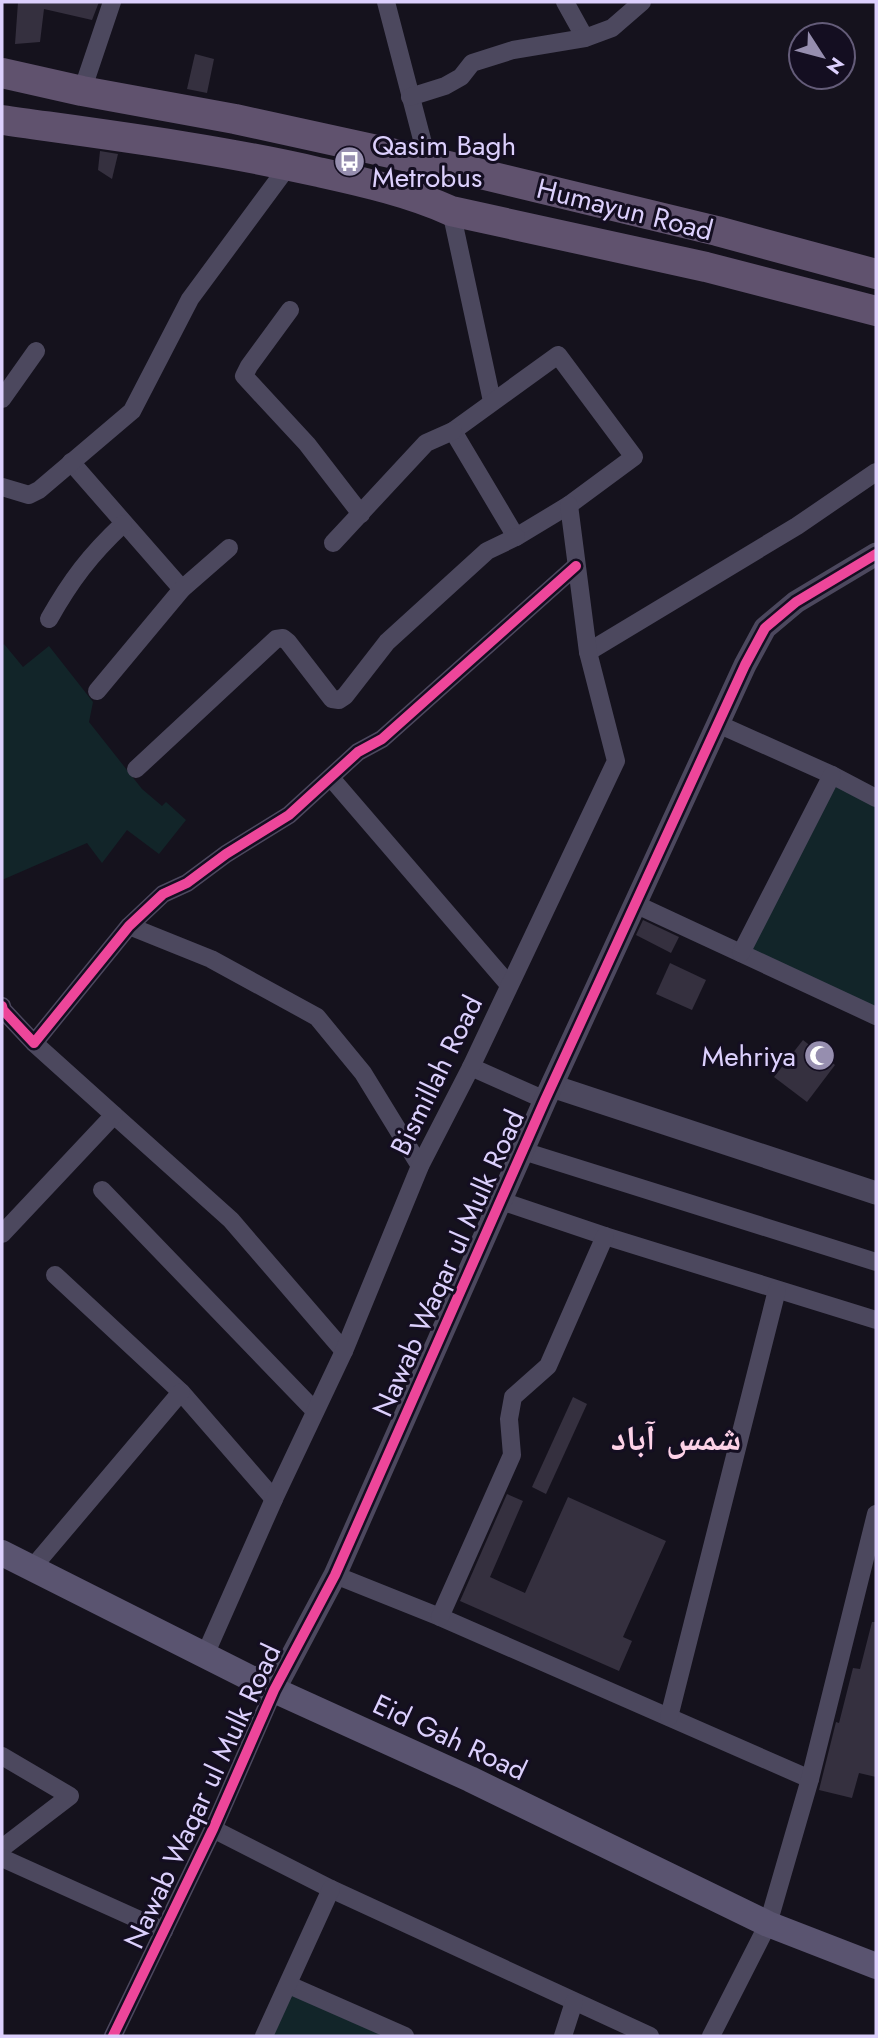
<svg xmlns="http://www.w3.org/2000/svg" width="878" height="2038" viewBox="0 0 878 2038" font-family="Jost,'Noto Naskh Arabic',sans-serif">
	<style>
		.green { fill: #122529 }
		.building { fill: #35303f }
		.lines { fill: none; stroke-linecap: round; stroke-linejoin: round }
		.minor { stroke: #4c485e; stroke-width: 18 }
		.tertiary { stroke: #4c485e; stroke-width: 23 }
		.secondary { stroke: #5a5470; stroke-width: 26 }
		.primary { stroke: #60526e; stroke-width: 30 }
		.cycleway-casing { stroke: #140e21; stroke-width: 15 }
		.cycleway { stroke: #ed469a; stroke-width: 10 }
		.labels { text-anchor: middle; stroke-width: 6; stroke-linejoin: round; paint-order: stroke }
		.poi-label { font-size: 28px; fill: #dcd0fd; stroke: #140e21; text-anchor: start }
		.street-label { font-size: 28px; fill: #dcd0fd; stroke: #140e21 }
		.district-label { font-size: 35px; font-weight: bold; fill: #fdd2e7; stroke: #140e21 }
	</style>
	<rect width="100%" height="100%" fill="#15121d"/>
	<g class="green">
		<path d="M4,644L23,667L49,646L93,702L89,722L142,789L162,806L166,802L186,820L159,854L127,830L102,863L87,843L2,880V647Z"/>
		<path d="M834,783L876,806V1013L747,951Z"/>
		<path d="M289,1993L384,2036H269Z"/>
	</g>
	<g class="building">
		<path d="M18,2H99L92,20L44,9L40,42L15,44Z"/>
		<path d="M195,54L214,59L207,93L187,89Z"/>
		<path d="M100,151L118,154L112,179L98,170Z"/>
		<path d="M643,920L679,937L671,953L636,935Z"/>
		<path d="M670,963L706,980L692,1010L656,994Z"/>
		<path d="M803,1040L835,1065L807,1102L774,1077Z"/>
		<path d="M573,1397L587,1404L546,1494L532,1487Z"/>
		<path d="M507,1494L523,1501L490,1577L525,1593L568,1497L666,1541L623,1637L632,1641L619,1671L460,1601Z"/>
		<path d="M872,1622H876V1777L859,1773L852,1798L819,1790L836,1722L839,1723L853,1668L860,1669Z"/>
	</g>
	<g class="lines">
		<g class="minor">
			<path d="M386,2L424,147"/>
			<path d="M565,2L585,38"/>
			<path d="M82,91L112,2"/>
			<path d="M410,97L445,86L461,77L472,63L513,50L585,38L612,28L642,2"/>
			<path d="M451,211L492,401"/>
			<path d="M290,310L249,366L244,376L307,444L361,514"/>
			<path d="M558,355L634,457L569,505L516,537L453,431Z"/>
			<path d="M2,399L36,351"/>
			<path d="M71,462L182,589"/>
			<path d="M2,487L29,495L39,490L132,411L190,299L289,165"/>
			<path d="M333,543L426,443L453,431"/>
			<path d="M49,619C71,580 90,555 123,524"/>
			<path d="M588,652L797,526L876,472"/>
			<path d="M97,691L182,589L229,548"/>
			<path d="M718,724L832,775L876,798"/>
			<path d="M136,769L276,639L283,638L288,642L332,699L339,700L345,696L387,642L487,551L516,537"/>
			<path d="M331,778L509,985"/>
			<path d="M635,904L876,1016"/>
			<path d="M129,926L211,959L317,1017L363,1073L420,1166"/>
			<path d="M741,953L832,775"/>
			<path d="M2,1006L3,1010L34,1043L129,926L163,894L187,883L226,854L289,815L358,752L382,739L576,566"/>
			<path d="M471,1067L545,1100"/>
			<path d="M114,1115L231,1220L344,1351"/>
			<path d="M523,1151L876,1262"/>
			<path d="M102,1190L315,1411"/>
			<path d="M501,1201L605,1236L876,1320"/>
			<path d="M2,1234L114,1115L34,1043"/>
			<path d="M55,1275L181,1392L274,1499"/>
			<path d="M33,1567L181,1392"/>
			<path d="M335,1575L440,1617L810,1779"/>
			<path d="M440,1617L512,1455L509,1419L513,1397L548,1366L605,1236"/>
			<path d="M205,1655L274,1499L344,1351L420,1166L471,1067L616,761L588,652L569,505"/>
			<path d="M669,1717L777,1290"/>
			<path d="M2,1756L70,1796L2,1848"/>
			<path d="M213,1829L331,1889L650,2036"/>
			<path d="M2,1858L164,1931"/>
			<path d="M289,1985L405,2036"/>
			<path d="M113,2036L213,1829L274,1690"/>
			<path d="M264,2036L331,1889"/>
			<path d="M563,2036L574,2002"/>
			<path d="M711,2036L768,1924L810,1779L876,1514"/>
		</g>
		<g class="tertiary">
			<path d="M552,1086L876,1193"/>
			<path d="M274,1690L335,1575L545,1100L745,665L765,628L796,602L876,554"/>
		</g>
		<path class="secondary" d="M2,1553L274,1690L470,1779L768,1924L876,1966"/>
		<g class="primary">
			<path d="M2,73L82,91L235,119L427,161L717,231L876,274"/>
			<path d="M2,120C108,135 213,148 318,172C363,182 409,192 451,211L706,267L876,311"/>
		</g>
		<defs>
			<g id="cycleway">
				<path d="M2,1006L3,1010L34,1043L129,926L163,894L187,883L226,854L289,815L358,752L382,739L576,566"/>
				<path d="M113,2036L213,1829L274,1690L335,1575L545,1100L745,665L765,628L796,602L876,554"/>
			</g>
		</defs>
		<use href="#cycleway" class="cycleway-casing"/>
		<use href="#cycleway" class="cycleway"/>
	</g>
	<defs>
		<symbol id="bus-disc" viewBox="-11 -11 22 22"><circle r="9.5" fill="#968eaf" stroke="#140e21"/><path d="M-5-6H5V4H4V6H2V4H-2V6H-4V4H-5ZM-3.5-4V0h7V-4ZM-3.5 1.2v1.5H-2V1.2ZM2 1.2v1.5H3.5V1.2Z" fill="#fff"/></symbol>
		<symbol id="mosque-disc" viewBox="-11 -11 22 22"><circle r="9.5" fill="#968eaf" stroke="#140e21"/><path d="M3.5-4.9A6 6 0 1 0 3.5 4.9A5 5 0 1 1 3.5-4.9Z" fill="#fff"/></symbol>
	</defs>
	<g fill-rule="evenodd">
		<use href="#bus-disc" x="332" y="144" width="35" height="35"/>
		<use href="#mosque-disc" x="802" y="1038" width="35" height="35"/>
	</g>
	<g class="labels">
		<g class="poi-label">
			<text x="372" y="155">Qasim Bagh<tspan x="372" dy="32">Metrobus</tspan></text>
			<text x="796" y="1066" text-anchor="end">Mehriya</text>
		</g>
		<g class="street-label">
			<text transform="translate(625 209) rotate(14)" y="10">Humayun Road</text>
			<text transform="translate(436 1075) rotate(-64)" y="10">Bismillah Road</text>
			<text transform="translate(448 1263) rotate(-66)" y="10">Nawab Waqar ul Mulk Road</text>
			<text transform="translate(450 1737) rotate(25)" y="10">Eid Gah Road</text>
			<text transform="translate(202 1796) rotate(-65)" y="10">Nawab Waqar ul Mulk Road</text>
		</g>
		<g class="district-label">
			<text x="676" y="1450">شمس آباد</text>
		</g>
	</g>
	<rect width="878" height="2038" fill="none" stroke="#dcd0fd" stroke-width="7"/>
	<g transform="translate(822 56) rotate(126)"><circle r="33" fill="#140e21" stroke="#645c79" stroke-width="2"/>
	<path d="M0-5L12 26L0 18L-12 26Z" fill="#968eaf"/>
	<text y="-10" font-size="19" font-weight="bold" text-anchor="middle" fill="#dcd0fd">N</text>
	</g>
</svg>
